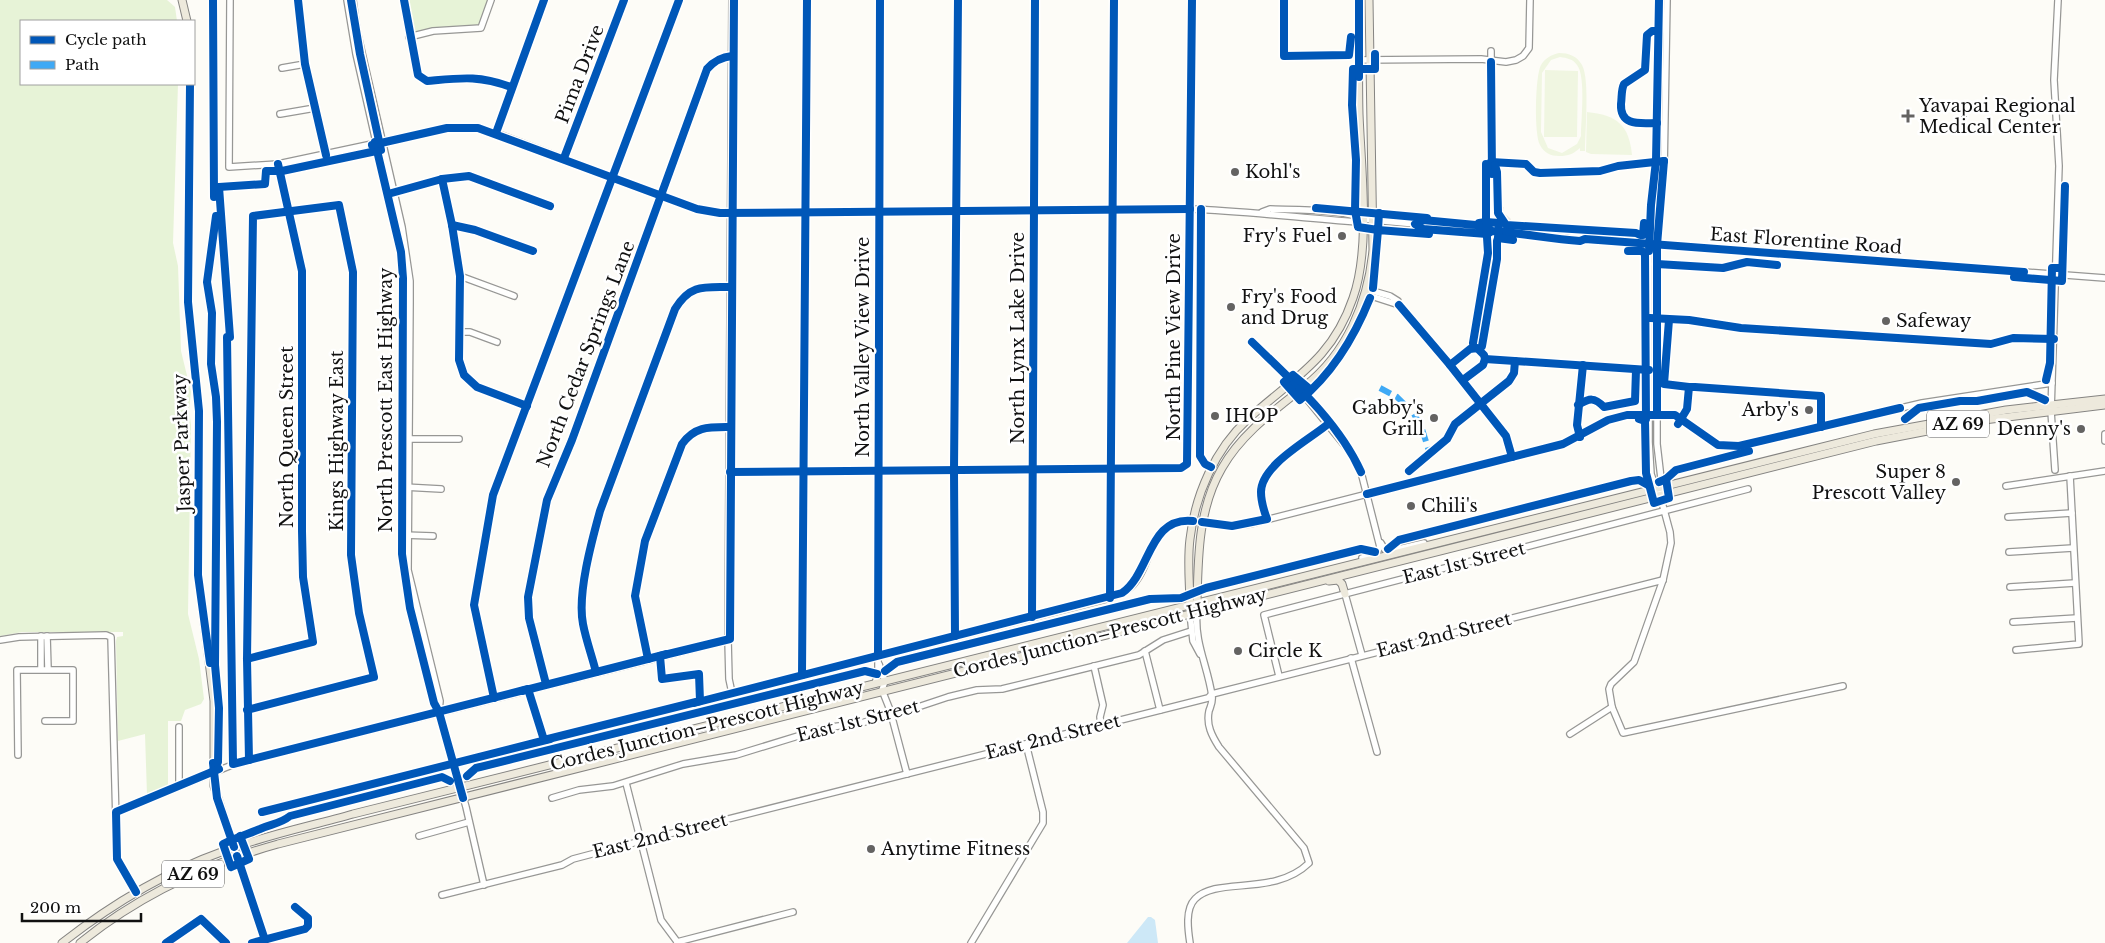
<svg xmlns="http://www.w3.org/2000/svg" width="2105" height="943" viewBox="0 0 2105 943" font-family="'Libre Baskerville',serif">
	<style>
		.green { fill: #e7f3d7 }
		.pitch { fill: #f0f6e1; fill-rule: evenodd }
		.plaza { fill: #edebe2 }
		.water { fill: #cde8f7 }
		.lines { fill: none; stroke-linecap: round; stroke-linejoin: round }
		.minor-casing { stroke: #979795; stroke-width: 8 }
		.major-casing { stroke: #858482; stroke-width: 9 }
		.minor { stroke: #fffffe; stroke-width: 5.5 }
		.major { stroke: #ede9dc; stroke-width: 7 }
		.quiet { stroke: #3fa9f5; stroke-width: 6; stroke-dasharray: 12 6; stroke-linecap: butt }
		.cycleway-casing { stroke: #fff; stroke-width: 11 }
		.cycleway { stroke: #0057b8; stroke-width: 8 }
		.poi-dot { fill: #646362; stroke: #fff; stroke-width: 2 }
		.labels { text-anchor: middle; stroke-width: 5; stroke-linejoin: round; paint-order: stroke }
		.shield { fill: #fff; stroke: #585858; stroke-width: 1 }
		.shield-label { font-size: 16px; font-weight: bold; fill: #111 }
		.street-label { font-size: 18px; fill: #111; stroke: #fff }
		.poi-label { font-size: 18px; fill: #111; stroke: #fff; text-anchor: start }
	</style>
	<rect width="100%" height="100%" fill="#fdfcf7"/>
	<g class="green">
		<path d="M0,0H167L175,7L177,21H21V84H178L173,243L178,266L181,351L191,392L189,410L191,425L188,614L199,659L204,699L201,704L185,710L181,721H168V787L147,795L145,734L118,741L116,641L117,637L123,636V632H22L0,636Z"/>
		<path d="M406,0H491L481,28L409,37Z"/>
	</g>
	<g class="pitch">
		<path d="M1559,53C1569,53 1577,56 1582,65C1590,79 1585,133 1585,151H1580V148C1573,154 1569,156 1559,156C1551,156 1544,153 1540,145C1534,135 1535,76 1541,65C1545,58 1551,55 1559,53ZM1560,57C1567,58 1573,59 1577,65C1586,76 1581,121 1581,136L1577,144L1562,153L1548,148L1541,132L1542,73L1551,60Z"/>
		<path d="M1545,70L1578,71L1577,137H1544Z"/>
		<path d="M1587,112C1617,115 1629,125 1632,155L1591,154L1586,152Z"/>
	</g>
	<path class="plaza" d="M1496,206L1504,207L1503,212L1511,219V226L1497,223Z"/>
	<path class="water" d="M1148,917H1151L1155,920L1158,943H1127Z"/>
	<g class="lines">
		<defs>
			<g id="minor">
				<path d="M230,0L229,167L278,164L447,128H478L496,133L697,209L720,213L1190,209C1246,211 1301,218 1357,222L1362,219L1415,224"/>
				<path d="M298,0L305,64L326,155"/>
				<path d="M347,0L356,54L401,252L403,293L402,554L410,608L434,703L439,712L466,807L484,885"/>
				<path d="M353,0L357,31L402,227L410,281V302L408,570L440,701L439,712"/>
				<path d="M404,0L418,75L427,81C461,78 478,75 511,87"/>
				<path d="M1667,0L1664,171L1657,245V444L1662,487L1660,495L1670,532L1671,543L1663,580L1634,662L1611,684L1609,689L1612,707L1623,733L1843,686"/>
				<path d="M409,37L433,31L481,28L491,0"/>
				<path d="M1359,60L1481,59L1506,62L1516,60L1523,56L1529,48L1530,0"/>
				<path d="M282,68L305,64"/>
				<path d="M280,114L315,108"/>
				<path d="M496,133L544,0"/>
				<path d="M564,158L624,0"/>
				<path d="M442,179L452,225L460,276L459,360L464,375L477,387L527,406"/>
				<path d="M390,193L442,179L469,176L550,206"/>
				<path d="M1262,212L1270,209C1290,210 1348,209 1362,219"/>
				<path d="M452,225L475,230L533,251"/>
				<path d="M1492,231L1486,226L1423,220L1415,224L1423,229L1487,234L1492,231C1522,233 1550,239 1580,241L1585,239L2105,278"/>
				<path d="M1533,234C1546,229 1575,229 1585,239"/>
				<path d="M460,276L514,296"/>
				<path d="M1366,289L1390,296L1398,301L1399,305L1450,365L1506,436L1512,457"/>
				<path d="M1365,294L1399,305"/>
				<path d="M459,332H470L497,342"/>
				<path d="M1477,348L1492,257L1491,51"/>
				<path d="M1485,359L1649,370"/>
				<path d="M1450,365L1470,349L1477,348L1484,355L1485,359L1483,365L1463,380"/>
				<path d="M1293,382L1354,457L1361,472L1380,547L1375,555L1362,558"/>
				<path d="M2105,434V441"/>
				<path d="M407,439H459"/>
				<path d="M2055,470L2051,411L2059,166L2054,80L2058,0"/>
				<path d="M730,472L1181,468L1187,464L1192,0"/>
				<path d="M2006,486L2105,471"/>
				<path d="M404,487L441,489"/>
				<path d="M1657,491L1651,474L1649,442V244L1651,205L1656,161L1659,0"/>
				<path d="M2008,517L2072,513"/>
				<path d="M1202,522L1232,526L1250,524L1563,444L1608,420L1627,415H1675L1718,445L1739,446L1922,403L2052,383"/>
				<path d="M403,535L433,536"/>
				<path d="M1381,543L1385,550L1390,551L1424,543"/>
				<path d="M2009,552L2073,548"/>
				<path d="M2010,587L2075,583"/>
				<path d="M1345,594L1362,655"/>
				<path d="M1110,598L1114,0"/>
				<path d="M1190,613L1193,641L1200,654"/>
				<path d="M1032,617L1035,0"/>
				<path d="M2013,622L2077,618"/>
				<path d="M41,636V669"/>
				<path d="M47,636L48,669"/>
				<path d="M955,636L954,470L958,0"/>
				<path d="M0,640L19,637L106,635L111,637L117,859L136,892"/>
				<path d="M2016,650L2079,644L2070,476"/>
				<path d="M1145,651L1160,710"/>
				<path d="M1351,658L1377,752"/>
				<path d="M247,659L313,642L303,577L302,531V271L278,164"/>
				<path d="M648,659L635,596L645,541L682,444C695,426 709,427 730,427"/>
				<path d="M879,664L885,681L882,690L890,710L907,774"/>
				<path d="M1094,666L1103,705L1100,717L1101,725"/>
				<path d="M596,672C592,656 586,640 583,624C577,594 592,540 600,511L675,309C690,284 704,287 731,287"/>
				<path d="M802,675L807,0"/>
				<path d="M1279,676L1264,615L1748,489"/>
				<path d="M546,684L529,618L528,597L547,500L572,440L707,69C714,61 721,57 732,56"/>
				<path d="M875,684L878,673L880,0"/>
				<path d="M732,693L729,679L728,640L732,0"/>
				<path d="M494,698L474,605L493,495L679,0"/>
				<path d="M247,710L374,677L359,613L351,555L353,272L339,205L253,216L247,659L249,760"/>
				<path d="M179,727V784"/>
				<path d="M1570,734L1612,707"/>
				<path d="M18,755L17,670H73V721H45"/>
				<path d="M626,783L661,920L678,943"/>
				<path d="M552,798L579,790L613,786L683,764L736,755L824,728L861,723L909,710L948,697L977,690L1002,689L1139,655L1163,640L1191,631"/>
				<path d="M116,812L232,765L728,640"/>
				<path d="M262,812L1110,598C1117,595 1125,593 1131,587C1155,564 1147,516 1193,521"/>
				<path d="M419,836L469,822"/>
				<path d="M237,856L265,943"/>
				<path d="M442,895L562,865L573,859L641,841L1208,698L1212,694L1663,580"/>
				<path d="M677,942L793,912"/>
				<path d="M971,943L1043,823V812L1026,744"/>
				<path d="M1190,943C1188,930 1185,909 1195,899C1217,876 1274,897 1309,863L1304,848L1219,747C1212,736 1206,725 1209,711C1211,705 1213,702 1212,696C1208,667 1194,642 1197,612"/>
			</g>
			<g id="major">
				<path d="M182,0L187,21"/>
				<path d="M190,84L188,302L199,411L198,575L214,701V786L235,851"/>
				<path d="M1329,581L1338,580L1342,584L1345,594"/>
				<path d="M1197,604C1198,558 1198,509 1222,468C1242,433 1275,410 1305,386C1347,353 1368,302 1373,250L1369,0"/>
				<path d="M1190,608C1190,585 1187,562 1190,539C1195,495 1215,449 1248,419C1293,378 1332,360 1353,298C1371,248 1361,168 1359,114C1358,76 1359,38 1359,0"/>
				<path d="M62,943C112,904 165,872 224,851C266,835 311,826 353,814L1874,434L2006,410L2105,399"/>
				<path d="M80,943C138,896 206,864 278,844L1876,441L1984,420L2105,405"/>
			</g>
		</defs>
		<use href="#minor" class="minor-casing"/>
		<use href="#major" class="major-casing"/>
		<use href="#minor" class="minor"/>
		<use href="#major" class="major"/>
		<g class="quiet">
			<path d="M1380,388L1397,397L1408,408"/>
			<path d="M1414,414L1421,426L1430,454"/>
		</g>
		<defs>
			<g id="cycleway">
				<path d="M213,0L214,197"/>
				<path d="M298,0L305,64L326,155"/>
				<path d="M351,0L360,54L381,150L282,171H266L265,184L219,187L230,337H227L233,764L528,689L544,740L700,701L699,674L662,679L660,656L730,639L734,0"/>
				<path d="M404,0L418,75L427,81C461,78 478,75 511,87"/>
				<path d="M1284,0V56L1349,55L1351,37"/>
				<path d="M1375,54V69H1353L1352,105L1356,160L1355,210L1358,227L1378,230L1379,213"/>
				<path d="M1491,62L1492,174"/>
				<path d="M1359,77V0"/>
				<path d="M190,84L188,302L199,411L198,575L210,663"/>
				<path d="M1657,123C1641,123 1620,127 1621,104C1622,97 1621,90 1624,84L1645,70L1647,35L1652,31H1658"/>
				<path d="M496,133L544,0"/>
				<path d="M375,142L401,252L403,278L402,554L410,608L434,703L439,712L463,798"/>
				<path d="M372,145L447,128H478L697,209L720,213L1190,209"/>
				<path d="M564,158L624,0"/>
				<path d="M1491,162L1526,164L1534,172L1540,173L1600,171L1618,166L1664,161"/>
				<path d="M1495,165L1497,172L1498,213L1506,225L1636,233L1640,235H1643L1644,223"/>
				<path d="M442,179L452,225L460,276L459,360L464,375L477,387L527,406"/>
				<path d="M388,194L442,179L469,176L550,206"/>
				<path d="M1316,208L1427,218"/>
				<path d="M1201,209L1200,456L1205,464L1211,467"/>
				<path d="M1479,223L1486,222V164"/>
				<path d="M452,225L475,230L533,251"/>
				<path d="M1492,231L1486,226L1423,220L1415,224L1423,229L1487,234L1492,231C1522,233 1550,239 1580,241L1585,239L2024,272"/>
				<path d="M1628,251H1642L1645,254L1646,419"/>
				<path d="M1649,251L1651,205L1656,161L1659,0"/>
				<path d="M1657,264L1723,268L1747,262L1777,265"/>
				<path d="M2014,277L2062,281L2065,186"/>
				<path d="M1373,288L1378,230L1429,234"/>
				<path d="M1399,305L1450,365L1506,436L1512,457"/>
				<path d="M1650,318L1689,320L1741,328L1991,344L2013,338L2054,339"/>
				<path d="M1669,320L1664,384L1689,387"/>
				<path d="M1252,342C1291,380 1338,421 1361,472"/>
				<path d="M1473,343L1488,253L1486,222L1499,223L1498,238"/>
				<path d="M1482,346L1497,259V241L1498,238L1513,240"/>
				<path d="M1485,359L1649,370"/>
				<path d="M1450,365L1470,349L1477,348L1484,355L1485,359L1483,365L1463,380"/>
				<path d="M2046,380L2050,363L2052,268H2062"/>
				<path d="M1311,390L1293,375L1284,382L1300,400C1333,373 1354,338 1370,298"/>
				<path d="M1578,405C1590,398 1594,397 1604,407L1635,401L1636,370"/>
				<path d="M1657,414V245L1664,161"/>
				<path d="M1639,419L1645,421L1646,473L1654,503L1669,498L1666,479"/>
				<path d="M1905,419L1919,408L1960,401H1977L2027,392L2045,400"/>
				<path d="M1678,424L1687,409L1689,387H1695L1821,396V427"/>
				<path d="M1580,437L1577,425L1583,365"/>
				<path d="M1409,471L1447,439L1455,424L1509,381L1514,373L1515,361"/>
				<path d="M730,472L1181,468L1187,464L1192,0"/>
				<path d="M1659,482L1666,479L1676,470L1749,451"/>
				<path d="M1367,494L1563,444L1608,420L1627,415H1675L1718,445L1739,446L1900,408"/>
				<path d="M1202,522L1232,526L1267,519C1264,511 1261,501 1261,492C1261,465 1309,440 1328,424"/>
				<path d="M1388,549L1399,540L1631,481L1639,480L1648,485"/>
				<path d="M1110,598L1114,0"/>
				<path d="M1032,617L1035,0"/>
				<path d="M955,636L954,470L958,0"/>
				<path d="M878,655L880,0"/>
				<path d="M247,659L313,642L303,577L302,531V271L278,164"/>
				<path d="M648,659L635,596L645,541L682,444C695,426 709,427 730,427"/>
				<path d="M885,671L897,662L1150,599L1181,598L1206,588L1361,549L1375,552"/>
				<path d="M596,672C592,656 586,640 583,624C577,594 592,540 600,511L675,309C690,284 704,287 731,287"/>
				<path d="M802,675L807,0"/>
				<path d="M546,684L529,618L528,597L547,500L572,440L707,69C714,61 721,57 732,56"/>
				<path d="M522,691L667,654"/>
				<path d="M494,698L474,605L493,495L679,0"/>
				<path d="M694,703L1122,593C1151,573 1148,516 1193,521"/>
				<path d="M247,710L374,677L359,613L351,555L353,272L339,205L253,216L247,659L249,760"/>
				<path d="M213,763L217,798L234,847"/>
				<path d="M213,771L218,762L219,708L215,665L217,422L216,397L211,364L212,313L207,282L216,216"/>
				<path d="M467,776L476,768L865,671L877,674"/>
				<path d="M262,812L550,739"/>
				<path d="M240,836L249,859L231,867L223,844C235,838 248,834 260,829C271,824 280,824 290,816L442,777L450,781"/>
				<path d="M237,856L265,940"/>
				<path d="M136,892L117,859L116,812L219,769"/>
				<path d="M166,943L201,919L226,943"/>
				<path d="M252,943L305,929L308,926V918L295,907"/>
			</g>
		</defs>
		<use href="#cycleway" class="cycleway-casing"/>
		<use href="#cycleway" class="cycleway"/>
	</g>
	<g class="poi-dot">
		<path d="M1905.5 108.5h5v5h5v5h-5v5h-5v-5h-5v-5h5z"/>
		<circle cx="1235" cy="172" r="5"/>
		<circle cx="1342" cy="236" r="5"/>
		<circle cx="1231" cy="307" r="5"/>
		<circle cx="1886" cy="321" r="5"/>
		<circle cx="1809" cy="410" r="5"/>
		<circle cx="1215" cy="416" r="5"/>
		<circle cx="1434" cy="418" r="5"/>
		<circle cx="2081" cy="429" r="5"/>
		<circle cx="1956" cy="482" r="5"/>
		<circle cx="1411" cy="506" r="5"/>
		<circle cx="1238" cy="651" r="5"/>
		<circle cx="871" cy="849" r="5"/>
	</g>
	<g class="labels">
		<g class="shield">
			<rect x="1927" y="410.5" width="62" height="27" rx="4"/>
			<rect x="162" y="860.5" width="62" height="27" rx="4"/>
		</g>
		<g class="shield-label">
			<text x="1958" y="430">AZ 69</text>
			<text x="193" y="880">AZ 69</text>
		</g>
		<g class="street-label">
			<text transform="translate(580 74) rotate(-69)" y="6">Pima Drive</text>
			<text transform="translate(1806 241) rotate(4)" y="6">East Florentine Road</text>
			<text transform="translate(1174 337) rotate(-90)" y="6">North Pine View Drive</text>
			<text transform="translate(1018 338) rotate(-90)" y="6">North Lynx Lake Drive</text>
			<text transform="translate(863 347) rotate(-90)" y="6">North Valley View Drive</text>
			<text transform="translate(586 354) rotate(-69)" y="6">North Cedar Springs Lane</text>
			<text transform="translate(386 400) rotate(-90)" y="6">North Prescott East Highway</text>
			<text transform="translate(287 437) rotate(-90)" y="6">North Queen Street</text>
			<text transform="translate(337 441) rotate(-90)" y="6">Kings Highway East</text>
			<text transform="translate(182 443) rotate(-92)" y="6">Jasper Parkway</text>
			<text transform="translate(1464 563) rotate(-14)" y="6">East 1st Street</text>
			<text transform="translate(1110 633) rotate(-14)" y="6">Cordes Junction–Prescott Highway</text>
			<text transform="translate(1444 635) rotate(-14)" y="6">East 2nd Street</text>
			<text transform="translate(858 721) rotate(-14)" y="6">East 1st Street</text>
			<text transform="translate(707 726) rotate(-14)" y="6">Cordes Junction–Prescott Highway</text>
			<text transform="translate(1053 737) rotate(-14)" y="6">East 2nd Street</text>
			<text transform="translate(660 836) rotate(-14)" y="6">East 2nd Street</text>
		</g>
		<g class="poi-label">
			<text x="1919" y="112">Yavapai Regional<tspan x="1919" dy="21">Medical Center</tspan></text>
			<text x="1245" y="178">Kohl's</text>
			<text x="1332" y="242" text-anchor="end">Fry's Fuel</text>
			<text x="1241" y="303">Fry's Food<tspan x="1241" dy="21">and Drug</tspan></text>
			<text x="1896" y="327">Safeway</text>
			<text x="1424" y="414" text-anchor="end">Gabby's<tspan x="1424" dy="21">Grill</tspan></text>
			<text x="1799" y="416" text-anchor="end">Arby's</text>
			<text x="1225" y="422">IHOP</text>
			<text x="2071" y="435" text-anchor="end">Denny's</text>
			<text x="1946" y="478" text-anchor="end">Super 8<tspan x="1946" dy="21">Prescott Valley</tspan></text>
			<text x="1421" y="512">Chili's</text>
			<text x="1248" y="657">Circle K</text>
			<text x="881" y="855">Anytime Fitness</text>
		</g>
	</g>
	<rect x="20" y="20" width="175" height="65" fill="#ffffff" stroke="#a0a0a0"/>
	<rect x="30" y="36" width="25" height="8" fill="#0057b8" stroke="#a0a0a0"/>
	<text x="65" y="45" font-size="15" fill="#111111">Cycle path</text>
	<rect x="30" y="61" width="25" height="8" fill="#3fa9f5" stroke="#a0a0a0"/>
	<text x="65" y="70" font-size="15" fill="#111111">Path</text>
	<path d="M22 913v8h119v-8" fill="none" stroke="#111111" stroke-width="2.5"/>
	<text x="30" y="913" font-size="15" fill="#111111" stroke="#ffffff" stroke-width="4" paint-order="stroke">200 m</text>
</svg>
